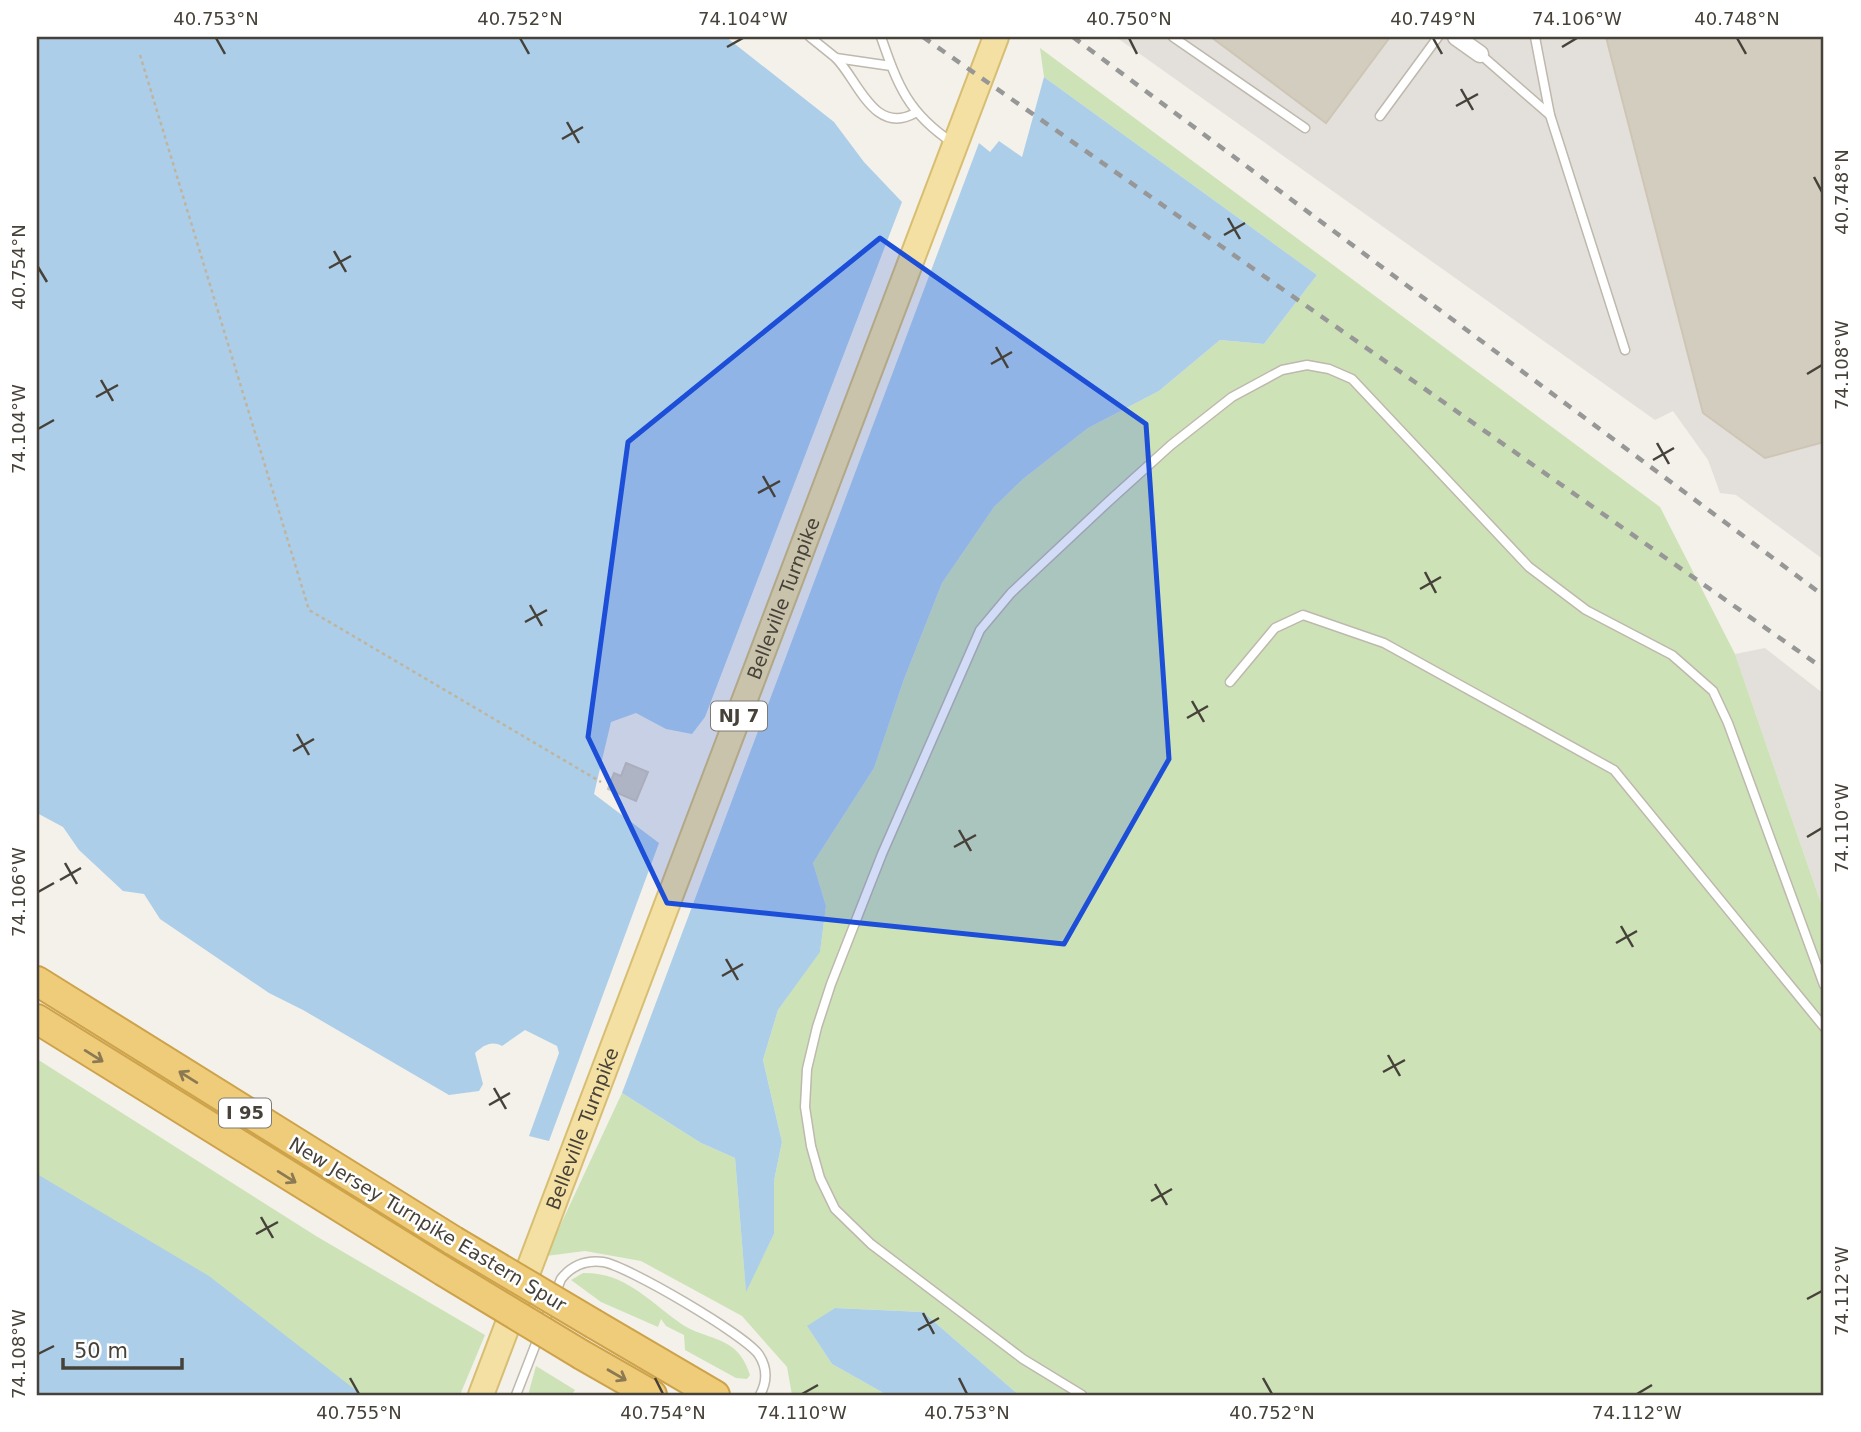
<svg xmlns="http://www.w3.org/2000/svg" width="1861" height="1432" viewBox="0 0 1861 1432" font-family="'DejaVu Sans',sans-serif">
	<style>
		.industrial { fill: #e3e0db }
		.green { fill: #cde3b7 }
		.water { fill: #adcee9 }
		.building { fill: #d3cdc0; stroke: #cec5b4; stroke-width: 2 }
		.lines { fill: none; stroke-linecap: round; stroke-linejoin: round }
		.lane-casing { stroke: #beb8ad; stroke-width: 11 }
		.street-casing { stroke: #beb8ad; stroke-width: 19 }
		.primary-casing { stroke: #d7be73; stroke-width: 28 }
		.highway-casing { stroke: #cda24a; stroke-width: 32 }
		.path { stroke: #beb5a0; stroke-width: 2.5; stroke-dasharray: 3.5 3.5; stroke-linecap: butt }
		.lane { stroke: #fff; stroke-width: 8 }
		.street { stroke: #fff; stroke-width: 16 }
		.primary { stroke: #f4e0a2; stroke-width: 24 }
		.highway { stroke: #efcc79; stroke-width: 28 }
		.rail { stroke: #979797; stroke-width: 4.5; stroke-dasharray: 9 9; stroke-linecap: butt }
		.highway-bridge-casing { stroke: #cda24a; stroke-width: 32; stroke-linecap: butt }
		.highway-bridge { stroke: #efcc79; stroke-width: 28 }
		.oneway { stroke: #8a7953 }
		.marked { fill: #1d4ed8; fill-opacity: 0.2; stroke: #1d4ed8; stroke-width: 5; stroke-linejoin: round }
		.ticks { fill: none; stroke: #464139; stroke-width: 2.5 }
		.labels { text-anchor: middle; stroke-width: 5; stroke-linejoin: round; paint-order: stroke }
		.shield { fill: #fff; stroke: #7e7a74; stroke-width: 2 }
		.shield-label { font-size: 18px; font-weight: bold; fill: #464139 }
		.street-label { font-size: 19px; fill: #464139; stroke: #fff }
		.neatline { fill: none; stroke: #464139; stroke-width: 2.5 }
		.ticks-label { font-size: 18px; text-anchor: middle; fill: #464139 }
	</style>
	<rect width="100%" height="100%" fill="#f3f1ea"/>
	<g class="industrial">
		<path d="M1116,37H1824V560L1736,495L1720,493L1708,460L1673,411L1655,420Z"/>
		<path d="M1765,648L1824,694V912L1735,654Z"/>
	</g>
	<g class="green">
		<path d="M1040,48L1660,507L1735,654L1824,912V1395H1019L923,1312L835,1308L808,1327L832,1364L887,1395H792L787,1367L742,1316L641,1261L585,1251L546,1256L622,1093L701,1143L735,1158L746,1290L774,1234V1181L782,1142L763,1060L778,1010L820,951L826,906L813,863L874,768L904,679L942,583L994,507L1023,479L1088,428L1159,391L1220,340L1264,344L1317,275L1044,77Z"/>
		<path d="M37,1059L316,1236L485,1335L460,1395H37Z"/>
		<path d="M583,1273C623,1272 646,1298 676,1320C705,1343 737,1332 750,1375L747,1379L736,1378L685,1350L684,1335L666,1326L661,1319L658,1327L601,1302L571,1280Z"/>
		<path d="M536,1366L575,1390L571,1395H528Z"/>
	</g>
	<g class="water">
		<path d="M37,37H726L834,122L864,162L902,202L705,717L692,734L666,729L636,713L611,722L594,794L659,843L549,1141L529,1136L559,1053L557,1046L525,1030L502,1046C491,1040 483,1046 475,1053L483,1084L479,1091L449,1095L303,1010L269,993L160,919L144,894L123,891L79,850L63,827L37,813Z"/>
		<path d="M1044,77L1317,275L1264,344L1220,340L1159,391L1088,428L1023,479L994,507L942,583L904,679L874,768L813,863L826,906L820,952L778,1010L763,1060L782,1142L774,1181V1234L746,1292L735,1158L701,1143L622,1093L979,143L990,152L999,141L1022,157Z"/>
		<path d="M37,1174L209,1276L362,1395H37Z"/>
		<path d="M835,1308L923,1312L1019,1395H887L832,1364L807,1326Z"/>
	</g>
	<g class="building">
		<path d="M1211,37H1390L1326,123Z"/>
		<path d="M1606,37H1824V442L1765,458L1703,413Z"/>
		<path d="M626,763L648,772L636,801L608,789L614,773L621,776Z"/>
	</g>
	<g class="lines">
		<defs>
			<g id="lane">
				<path d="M810,37L836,58L891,66"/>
				<path d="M881,37C898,86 908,113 953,143"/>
				<path d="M1173,37L1305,128"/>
				<path d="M1535,37L1550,115"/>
				<path d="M1480,54L1550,115L1625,350"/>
				<path d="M836,58C858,80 874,136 915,113"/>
				<path d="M1380,116L1438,37"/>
				<path d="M1230,682L1275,628L1303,615L1384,643L1614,770L1824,1027"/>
				<path d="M516,1395L561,1279C572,1265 586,1260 603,1262C626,1265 747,1336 759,1355C768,1369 767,1382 760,1395"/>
				<path d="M1082,1395L1023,1359L871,1244L835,1209L820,1178L811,1146L805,1107L807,1069L817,1027L831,984L882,854L980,630L1011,593L1108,502L1171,445L1232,397L1282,370L1307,365L1329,369L1352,379L1529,567L1586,610L1672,655L1713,691L1728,723L1824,985"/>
			</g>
			<path id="street" d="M1456,37L1480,54"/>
			<g id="primary">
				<path id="s1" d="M481,1395L996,37"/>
			</g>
			<g id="highway">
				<path d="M37,981L454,1241"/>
				<path d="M37,1019L443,1271"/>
				<path d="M594,1324L715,1395"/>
				<path d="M582,1355L652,1395"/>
			</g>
		</defs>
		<use href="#lane" class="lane-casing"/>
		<use href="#street" class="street-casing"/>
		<use href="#primary" class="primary-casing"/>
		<use href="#highway" class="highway-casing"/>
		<path class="path" d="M140,55L309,610L601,782"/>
		<use href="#lane" class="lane"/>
		<use href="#street" class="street"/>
		<use href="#primary" class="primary"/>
		<use href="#highway" class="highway"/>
		<g class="rail">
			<path d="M923,37L1824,669"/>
			<path d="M1073,37L1824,596"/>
		</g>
		<defs>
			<g id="highway-bridge">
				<path d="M454,1241L594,1324"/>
				<path d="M443,1271L582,1355"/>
			</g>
		</defs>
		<use href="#highway-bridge" class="highway-bridge-casing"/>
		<use href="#highway-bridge" class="highway-bridge"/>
	</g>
	<defs><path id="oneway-shaft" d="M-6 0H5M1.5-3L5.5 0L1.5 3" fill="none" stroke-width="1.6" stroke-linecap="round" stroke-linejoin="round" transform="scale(1.75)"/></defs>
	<g class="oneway">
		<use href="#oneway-shaft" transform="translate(94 1056) rotate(32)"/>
		<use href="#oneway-shaft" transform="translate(188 1077) rotate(-148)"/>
		<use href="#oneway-shaft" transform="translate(287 1177) rotate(32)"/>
		<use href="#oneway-shaft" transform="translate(617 1375) rotate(30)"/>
	</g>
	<path class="marked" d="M880,238L1146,424L1169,759L1064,944L667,903L588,737L628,442Z"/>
	<path class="ticks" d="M216,38L225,54M520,38L529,54M1129,38L1137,54M1433,38L1442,54M1737,38L1746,54M727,47L743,38M1562,47L1577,38M1461,89L1473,110M1456,106L1478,94M567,122L579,143M562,139L583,127M1814,177L1822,192M1228,218L1240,239M1224,235L1245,223M334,251L346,272M38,267L47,282M329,268L351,256M996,347L1008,368M991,364L1012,352M1807,374L1822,365M101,380L113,401M96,397L118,385M38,429L54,420M1657,443L1669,464M1653,460L1674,448M763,476L775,497M758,493L780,481M1425,572L1436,593M1420,589L1441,577M530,605L542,626M525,622L547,610M1192,701L1204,722M1187,718L1208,706M297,734L309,755M293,751L314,739M959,830L971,851M1807,837L1822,828M954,847L976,835M65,863L77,884M60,880L81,868M38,892L54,883M1621,926L1633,947M1616,943L1637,931M726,959L738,980M722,976L743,964M1388,1055L1400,1076M1383,1072L1405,1060M494,1088L506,1109M489,1105L510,1093M1155,1184L1167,1205M1151,1201L1172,1189M261,1217L273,1238M256,1234L278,1222M1807,1299L1822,1291M923,1313L934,1334M918,1330L939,1318M38,1354L54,1346M350,1378L359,1394M655,1378L663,1394M959,1378L967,1394M1263,1378L1272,1394M802,1394L818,1385M1637,1394L1652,1385"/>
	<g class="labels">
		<g class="shield">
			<rect x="711" y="701.5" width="56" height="29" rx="5"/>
			<rect x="219" y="1098.5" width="52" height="29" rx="5"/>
		</g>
		<g class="shield-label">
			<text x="739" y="722">NJ 7</text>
			<text x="245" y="1119">I 95</text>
		</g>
		<g class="street-label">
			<text dy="7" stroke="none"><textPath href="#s1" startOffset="852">Belleville Turnpike</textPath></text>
			<text dy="7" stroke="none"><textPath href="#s1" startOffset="285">Belleville Turnpike</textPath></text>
			<text transform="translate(428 1224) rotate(31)" y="7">New Jersey Turnpike Eastern Spur</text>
		</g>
	</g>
	<rect width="1861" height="1432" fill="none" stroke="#ffffff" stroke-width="77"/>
	<path d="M63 1358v10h119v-10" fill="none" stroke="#464139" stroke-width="3.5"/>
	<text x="74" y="1358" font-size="21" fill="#464139" stroke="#ffffff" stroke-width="5" paint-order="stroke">50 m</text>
	<rect x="38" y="38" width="1784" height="1356" class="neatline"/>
	<g class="ticks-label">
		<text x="216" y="25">40.753°N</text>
		<text x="520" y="25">40.752°N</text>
		<text x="743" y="25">74.104°W</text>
		<text x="1129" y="25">40.750°N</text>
		<text x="1433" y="25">40.749°N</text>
		<text x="1577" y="25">74.106°W</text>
		<text x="1737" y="25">40.748°N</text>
		<text transform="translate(1842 192) rotate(-90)" y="6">40.748°N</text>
		<text transform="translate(19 267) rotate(-90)" y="6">40.754°N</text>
		<text transform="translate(1842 365) rotate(-90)" y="6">74.108°W</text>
		<text transform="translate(19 429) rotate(-90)" y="6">74.104°W</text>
		<text transform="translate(1842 828) rotate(-90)" y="6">74.110°W</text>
		<text transform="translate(19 892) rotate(-90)" y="6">74.106°W</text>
		<text transform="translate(1842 1291) rotate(-90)" y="6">74.112°W</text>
		<text transform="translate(19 1354) rotate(-90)" y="6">74.108°W</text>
		<text x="359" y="1419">40.755°N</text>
		<text x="663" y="1419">40.754°N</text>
		<text x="802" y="1419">74.110°W</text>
		<text x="967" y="1419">40.753°N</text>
		<text x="1272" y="1419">40.752°N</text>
		<text x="1637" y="1419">74.112°W</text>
	</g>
</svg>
